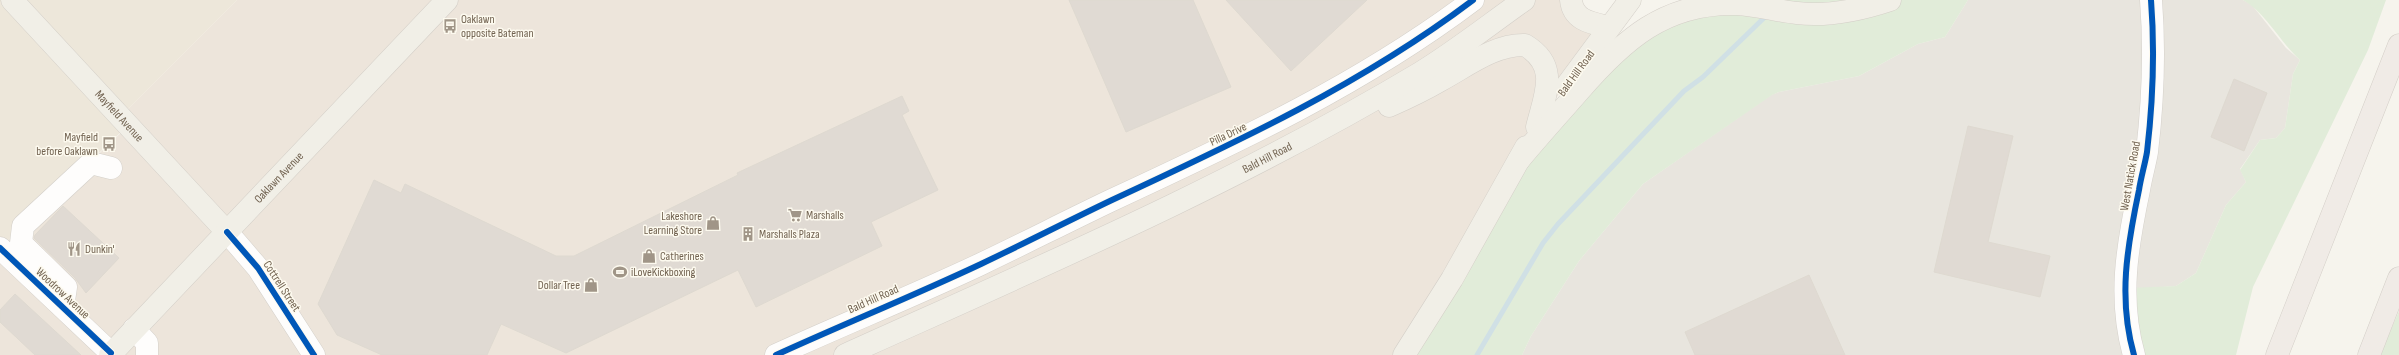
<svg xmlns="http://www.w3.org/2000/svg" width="2399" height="355" viewBox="0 0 2399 355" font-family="'Sofia Sans Condensed',sans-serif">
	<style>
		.residential { fill: #ede7da }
		.commercial { fill: #ede5db }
		.industrial { fill: #e8e5de }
		.green { fill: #e1ecd9 }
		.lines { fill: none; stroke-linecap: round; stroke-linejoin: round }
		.stream { stroke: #d0e0e5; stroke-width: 5 }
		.building { fill: #e0dad3; stroke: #ded9d0 }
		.minor-casing { stroke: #d4d0ca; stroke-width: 23 }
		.major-casing { stroke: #d4cfc8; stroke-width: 23 }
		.highway-casing { stroke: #d4cfc8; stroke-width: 23 }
		.minor { stroke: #fefdfc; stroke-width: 22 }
		.major { stroke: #f1efe7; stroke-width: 22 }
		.highway { stroke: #f0ebe6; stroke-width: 22 }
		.cycleway-casing { stroke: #fdfaef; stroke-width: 8 }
		.cycleway { stroke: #0057b8; stroke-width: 6 }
		.labels { text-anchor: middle; stroke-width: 3; stroke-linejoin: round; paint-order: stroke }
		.poi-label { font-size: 12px; fill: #716250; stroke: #fdfaef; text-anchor: start }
		.street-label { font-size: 12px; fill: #716250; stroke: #fdfaef }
	</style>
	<rect width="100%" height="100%" fill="#f6f4ed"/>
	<path class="residential" d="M0,0H237L121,116L126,127L0,248Z"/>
	<path class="commercial" d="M237,0H1573L1610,25L1548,109L1404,355H0V248L126,128L121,116Z"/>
	<path class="industrial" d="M1968,0H2243L2252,5L2286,48L2300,60L2293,74L2285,128L2276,138L2260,140L2240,169L2246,182L2226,205L2196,273L2176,286L2162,287L2138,355H1522L1531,336L1579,261L1643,184L1771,95L1779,92L1859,76L1918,44L1945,37Z"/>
	<g class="green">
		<path d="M1771,0H1968L1945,37L1918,44L1859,76L1779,92L1772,95L1643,184L1579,261L1531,336L1522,355H1404L1518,158L1663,18Z"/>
		<path d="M2243,0H2386L2368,50L2253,287L2236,355H2138L2129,288L2176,286L2196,273L2226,205L2246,182L2240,170L2260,140L2276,138L2285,128L2293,74L2300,60C2280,42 2266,13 2243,0Z"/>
		<path d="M2399,311V355H2380Z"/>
	</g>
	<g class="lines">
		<path class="stream" d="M1477,355L1543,243L1558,224L1684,91L1703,77L1768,14"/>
	</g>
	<g class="building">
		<path d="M1069,0H1193L1231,87L1126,132Z"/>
		<path d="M1226,0H1367L1291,71Z"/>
		<path d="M2234,79L2267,93L2244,151L2211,137Z"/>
		<path d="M902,96L909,111L902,115L938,190L871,222L882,246L756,307L738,270L566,353L501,324L487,355H382L337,335L318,304L374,180L401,193L405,184L556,256H574L738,175L737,173Z"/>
		<path d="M1968,126L2013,136L1988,242L2050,256L2040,297L1934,272Z"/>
		<path d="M63,206L119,258L86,293L75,278L34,238L35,235Z"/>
		<path d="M1809,275L1845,355H1695L1685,332Z"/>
		<path d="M15,294L81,355H35L0,322V310Z"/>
	</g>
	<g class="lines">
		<defs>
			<g id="minor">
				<path d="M227,232L258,268L314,355"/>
				<path d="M0,248L113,355"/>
				<path d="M63,307L66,287L21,243L23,226L91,163L111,168"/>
				<path d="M134,329L147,343V355"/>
				<path d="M776,355C844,324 913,296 981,264C1025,243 1068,221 1112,200C1237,142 1362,84 1473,0"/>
				<path d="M2134,355C2118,299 2127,247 2139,190C2141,177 2145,164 2147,152C2153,101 2155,51 2151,0"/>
			</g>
			<g id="major">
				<path id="s1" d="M12,0L227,232"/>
				<path d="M1571,0C1573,21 1592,23 1609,27"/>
				<path d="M1567,85L1630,0"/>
				<path d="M1389,106C1407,98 1424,90 1441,80C1467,66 1495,44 1525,45C1560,66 1545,94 1537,127"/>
				<path d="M1519,160C1538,137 1559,114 1579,91C1623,40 1665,2 1737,4C1757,5 1777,11 1797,13C1829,17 1860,10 1890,0"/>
				<path id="s2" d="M110,355L447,0"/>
				<path id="s3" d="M845,355C1040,267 1236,183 1420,73C1456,51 1490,24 1524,0"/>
				<path d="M1404,355L1452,279L1526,147"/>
			</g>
			<g id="highway">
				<path d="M2277,355L2399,45"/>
				<path d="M2369,355L2399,278"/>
			</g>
		</defs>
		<use href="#minor" class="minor-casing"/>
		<use href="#major" class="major-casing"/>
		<use href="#highway" class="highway-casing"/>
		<use href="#minor" class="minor"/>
		<use href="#major" class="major"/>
		<use href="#highway" class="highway"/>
		<defs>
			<g id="cycleway">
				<path d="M227,232L258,268L314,355"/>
				<path d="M0,248L111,353"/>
				<path d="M776,355C844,324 913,296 981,264C1025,243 1068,221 1112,200C1237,142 1362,84 1473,0"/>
				<path d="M2134,355C2118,299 2127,247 2139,190C2141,177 2145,164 2147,152C2153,101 2155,51 2151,0"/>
			</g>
		</defs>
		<use href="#cycleway" class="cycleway-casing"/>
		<use href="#cycleway" class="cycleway"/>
	</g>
	<defs>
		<symbol id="bus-bare" viewBox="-9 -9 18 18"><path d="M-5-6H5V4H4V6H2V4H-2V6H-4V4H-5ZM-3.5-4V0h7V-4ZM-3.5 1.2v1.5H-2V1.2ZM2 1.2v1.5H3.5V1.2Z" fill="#a09587" stroke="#fdfaef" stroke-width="2.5" paint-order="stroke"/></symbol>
		<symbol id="supermarket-bare" viewBox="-9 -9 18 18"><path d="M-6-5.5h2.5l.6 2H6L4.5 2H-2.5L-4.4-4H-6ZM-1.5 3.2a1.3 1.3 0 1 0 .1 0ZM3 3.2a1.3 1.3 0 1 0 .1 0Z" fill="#a09587" stroke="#fdfaef" stroke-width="2.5" paint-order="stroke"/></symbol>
		<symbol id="shop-bare" viewBox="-9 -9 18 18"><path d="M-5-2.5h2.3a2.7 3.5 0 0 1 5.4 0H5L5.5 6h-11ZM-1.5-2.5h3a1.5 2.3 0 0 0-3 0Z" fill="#a09587" stroke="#fdfaef" stroke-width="2.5" paint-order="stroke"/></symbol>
		<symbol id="building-bare" viewBox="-9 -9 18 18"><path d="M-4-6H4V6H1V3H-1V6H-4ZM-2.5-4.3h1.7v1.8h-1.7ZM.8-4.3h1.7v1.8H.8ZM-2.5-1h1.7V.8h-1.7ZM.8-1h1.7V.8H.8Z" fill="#a09587" stroke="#fdfaef" stroke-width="2.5" paint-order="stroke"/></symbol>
		<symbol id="restaurant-bare" viewBox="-9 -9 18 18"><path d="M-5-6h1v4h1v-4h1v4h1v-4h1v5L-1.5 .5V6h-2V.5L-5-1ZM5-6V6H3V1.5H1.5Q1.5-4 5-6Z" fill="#a09587" stroke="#fdfaef" stroke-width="2.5" paint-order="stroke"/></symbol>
		<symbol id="stadium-bare" viewBox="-9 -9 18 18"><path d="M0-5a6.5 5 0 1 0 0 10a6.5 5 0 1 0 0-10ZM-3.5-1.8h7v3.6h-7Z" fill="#a09587" stroke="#fdfaef" stroke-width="2.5" paint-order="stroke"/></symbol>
	</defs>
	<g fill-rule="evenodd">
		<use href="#bus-bare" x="440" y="16" width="20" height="20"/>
		<use href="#bus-bare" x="99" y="134" width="20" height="20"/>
		<use href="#supermarket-bare" x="785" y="205" width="20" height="20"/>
		<use href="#shop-bare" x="703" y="213" width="20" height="20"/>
		<use href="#building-bare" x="738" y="224" width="20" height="20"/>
		<use href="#restaurant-bare" x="64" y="239" width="20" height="20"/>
		<use href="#shop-bare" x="639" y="246" width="20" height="20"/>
		<use href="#stadium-bare" x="610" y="262" width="20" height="20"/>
		<use href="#shop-bare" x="581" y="275" width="20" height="20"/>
	</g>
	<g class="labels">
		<g class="poi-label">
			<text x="461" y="23">Oaklawn<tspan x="461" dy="14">opposite Bateman</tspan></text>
			<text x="98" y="141" text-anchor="end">Mayfield<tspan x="98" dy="14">before Oaklawn</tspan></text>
			<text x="806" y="219">Marshalls</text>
			<text x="702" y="220" text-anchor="end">Lakeshore<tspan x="702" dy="14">Learning Store</tspan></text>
			<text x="759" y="238">Marshalls Plaza</text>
			<text x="85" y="253">Dunkin'</text>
			<text x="660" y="260">Catherines</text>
			<text x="631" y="276">iLoveKickboxing</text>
			<text x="580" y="289" text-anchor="end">Dollar Tree</text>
		</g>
		<g class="street-label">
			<text transform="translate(1576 73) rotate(-54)" y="4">Bald Hill Road</text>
			<text dy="4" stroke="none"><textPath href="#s1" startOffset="158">Mayfield Avenue</textPath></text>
			<text transform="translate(1228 134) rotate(-25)" y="4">Pilla Drive</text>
			<text dy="4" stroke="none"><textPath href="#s3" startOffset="466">Bald Hill Road</textPath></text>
			<text transform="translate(2130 176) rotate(-80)" y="4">West Natick Road</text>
			<text dy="4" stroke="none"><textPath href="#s2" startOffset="245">Oaklawn Avenue</textPath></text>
			<text transform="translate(282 286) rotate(57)" y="4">Cottrell Street</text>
			<text transform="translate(63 293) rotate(43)" y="4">Woodrow Avenue</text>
			<text transform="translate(873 299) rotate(-24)" y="4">Bald Hill Road</text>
		</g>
	</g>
</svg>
